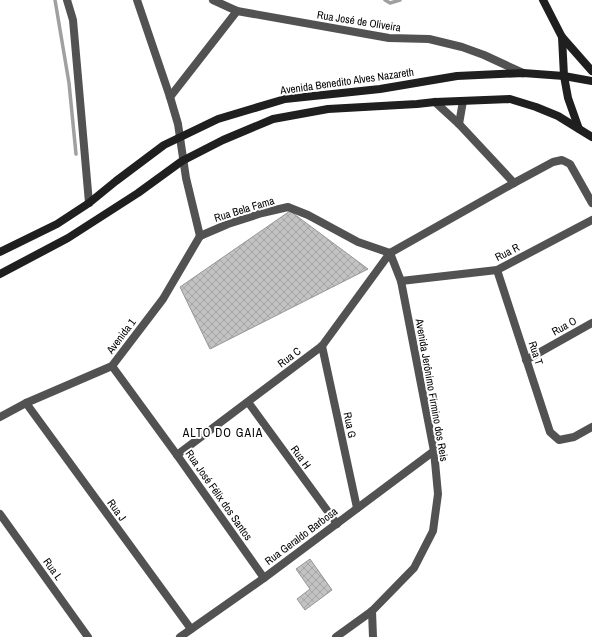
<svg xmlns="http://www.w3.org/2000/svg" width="592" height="637" viewBox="0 0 592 637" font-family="'Archivo Narrow',sans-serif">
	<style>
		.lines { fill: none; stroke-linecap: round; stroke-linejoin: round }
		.stream { stroke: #a0a0a0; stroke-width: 3.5 }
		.building { fill: url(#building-cross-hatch); stroke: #969696 }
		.minor { stroke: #525252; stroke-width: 8 }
		.secondary { stroke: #1f1f1f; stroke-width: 8 }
		.labels { text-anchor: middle; stroke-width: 4; stroke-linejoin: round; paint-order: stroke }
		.street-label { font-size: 11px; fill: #000; stroke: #fff }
		.neighbourhood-label { font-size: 12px; letter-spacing: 1px; fill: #000; stroke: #fff }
	</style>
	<defs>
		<pattern id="building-cross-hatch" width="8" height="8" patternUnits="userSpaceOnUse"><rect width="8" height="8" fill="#c2c2c2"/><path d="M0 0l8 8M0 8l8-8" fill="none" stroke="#a5a5a5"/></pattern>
	</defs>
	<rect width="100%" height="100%" fill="#fff"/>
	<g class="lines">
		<g class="stream">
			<path d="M55,0L69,83L76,154"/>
			<path d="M385,0L390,3L400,0"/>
		</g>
	</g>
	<g class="building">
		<path d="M290,211L368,269L210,349L180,287Z"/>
		<path d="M310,559L332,590L305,610L297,599L310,589L296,569Z"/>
	</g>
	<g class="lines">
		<g class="minor">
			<path d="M67,0L73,20L89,203"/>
			<path d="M137,0L170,97L178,124L186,178L200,236"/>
			<path d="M213,0L237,11L389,38L429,39L462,47L484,55L523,73"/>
			<path d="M170,97L237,11"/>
			<path d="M435,102L459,124L514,183"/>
			<path d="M459,124L463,101"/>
			<path d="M200,236L228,224L262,213L288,207L308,215L358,242L390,253"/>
			<path d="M497,270L550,432L559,440L574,437L592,427"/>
			<path d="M401,281L497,270L592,220"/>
			<path d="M322,346L357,508"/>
			<path d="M526,360L592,323"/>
			<path d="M112,366L177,455L264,578"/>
			<path d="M248,402L337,524"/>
			<path d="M26,403L191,629"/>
			<path d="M0,417L26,403L112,366L163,299L200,236"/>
			<path d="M177,455L322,346L390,253L514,183L553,162L562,160L570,164L592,203"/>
			<path d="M0,514L88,637"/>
			<path d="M372,611L373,637"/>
			<path d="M180,637L264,578L434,451"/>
			<path d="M336,637L372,611L414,568L433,531L438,494L434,451L401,281L390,253"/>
		</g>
		<g class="secondary">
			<path d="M543,0L562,37L592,71"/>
			<path d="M562,37L564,76L568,98L579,129"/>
			<path d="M0,252L57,224L89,203L116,181L164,145L218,119L285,99L380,89L457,76L523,73L564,76L592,81"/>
			<path d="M0,274L68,238L138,193L182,161L223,140L273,119L328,109L417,104L435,102L510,99L536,107L558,116L579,129L592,137"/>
		</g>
	</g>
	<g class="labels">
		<g class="street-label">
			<text transform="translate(359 21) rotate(9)" y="4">Rua José de Oliveira</text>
			<text transform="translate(347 81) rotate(-8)" y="4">Avenida Benedito Alves Nazareth</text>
			<text transform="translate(244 209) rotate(-17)" y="4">Rua Bela Fama</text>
			<text transform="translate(507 252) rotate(-27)" y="4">Rua R</text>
			<text transform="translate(564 326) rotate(-29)" y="4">Rua O</text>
			<text transform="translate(121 336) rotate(-53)" y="4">Avenida 1</text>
			<text transform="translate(536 353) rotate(72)" y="4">Rua T</text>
			<text transform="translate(289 357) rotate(-37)" y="4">Rua C</text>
			<text transform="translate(432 390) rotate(80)" y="4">Avenida Jerônimo Firmino dos Reis</text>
			<text transform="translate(350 425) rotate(78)" y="4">Rua G</text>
			<text transform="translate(301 457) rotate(54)" y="4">Rua H</text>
			<text transform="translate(219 495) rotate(55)" y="4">Rua José Félix dos Santos</text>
			<text transform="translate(117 510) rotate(54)" y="4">Rua J</text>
			<text transform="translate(301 536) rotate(-37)" y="4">Rua Geraldo Barbosa</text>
			<text transform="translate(53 569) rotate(54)" y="4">Rua L</text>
		</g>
		<g class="neighbourhood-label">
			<text x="223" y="437">ALTO DO GAIA</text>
		</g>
	</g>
</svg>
